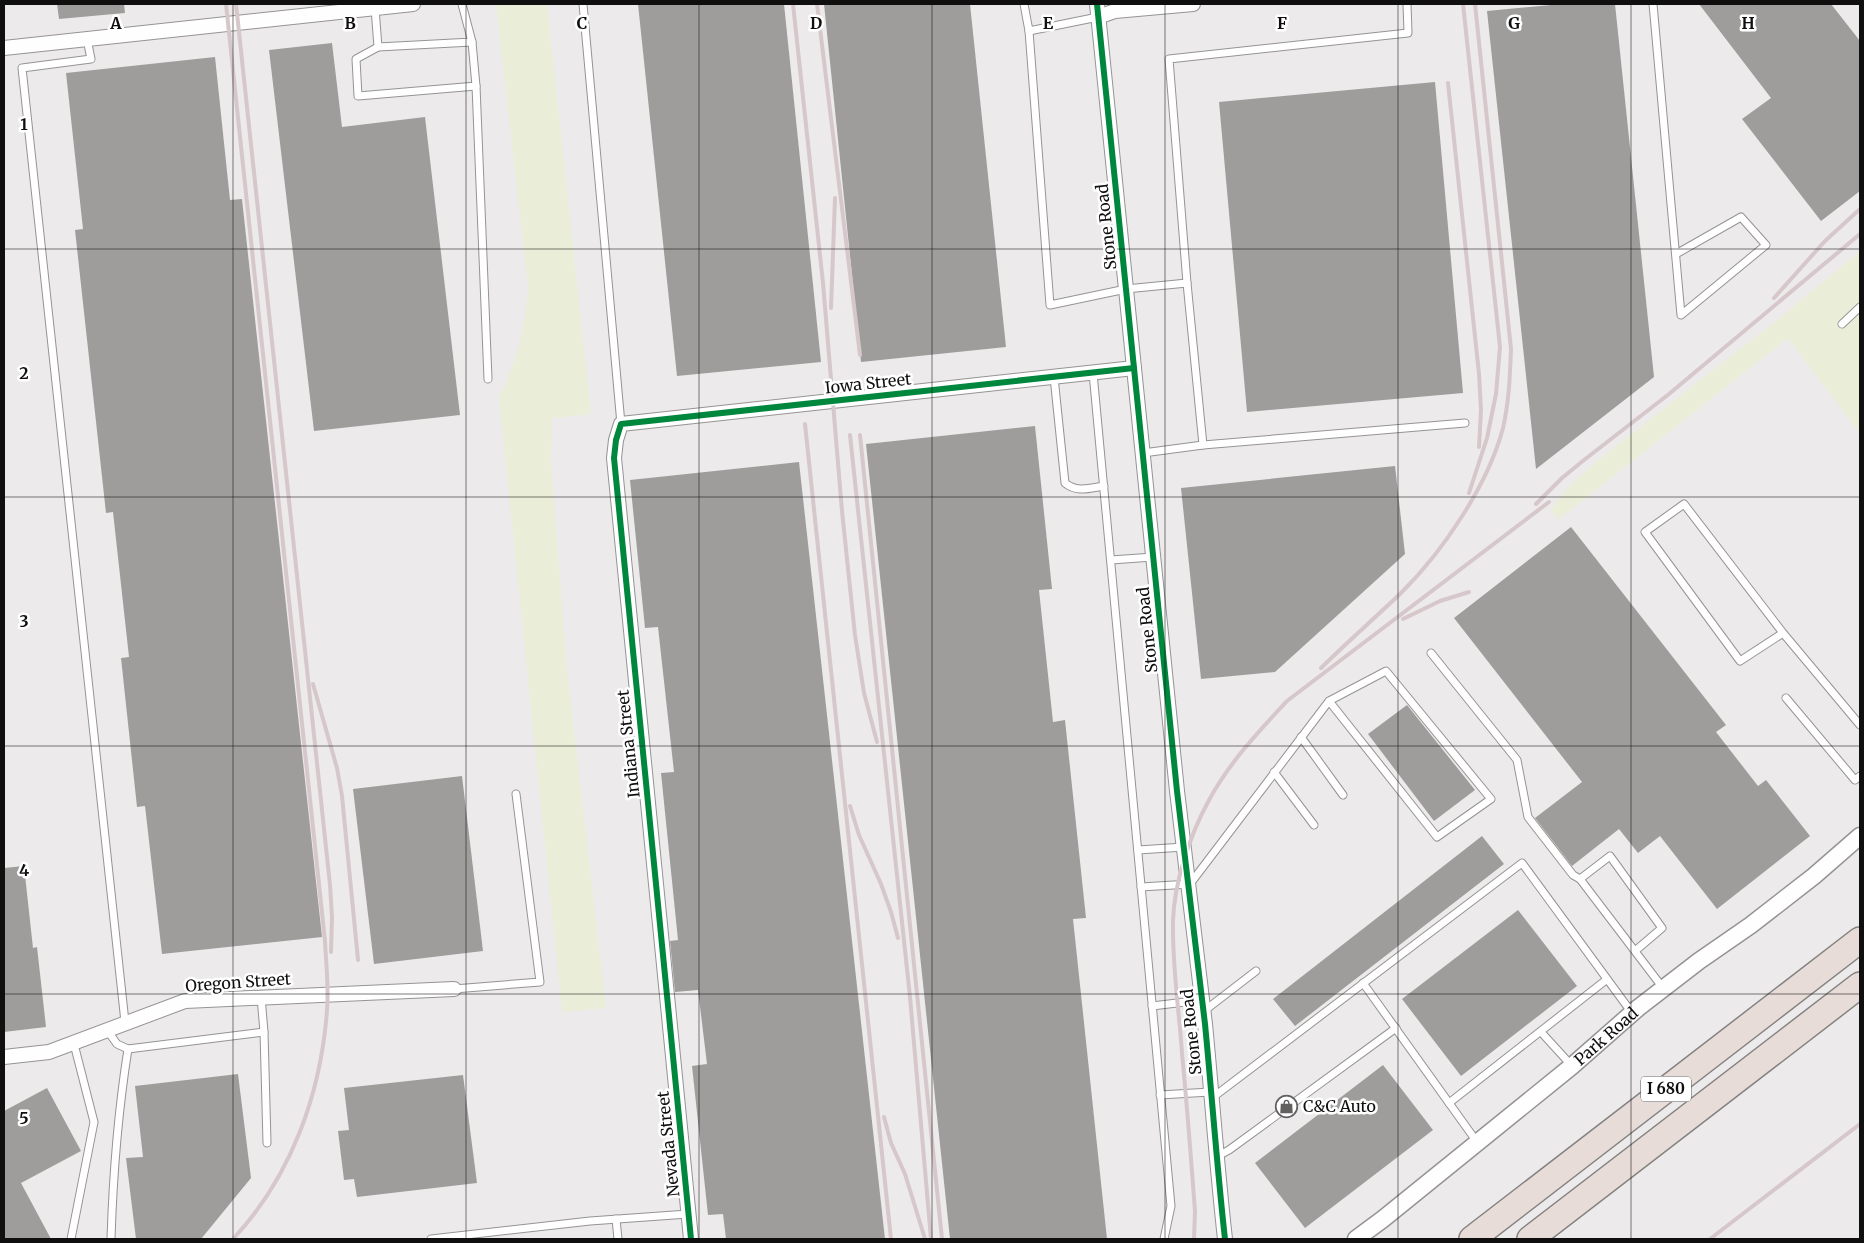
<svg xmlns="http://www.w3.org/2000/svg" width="1864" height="1243" viewBox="0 0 1864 1243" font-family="Merriweather,serif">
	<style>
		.industrial { fill: #edeaec }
		.green { fill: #eaeed8 }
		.building { fill: #9f9d9b }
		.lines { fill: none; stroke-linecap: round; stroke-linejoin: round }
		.service-casing { stroke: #959493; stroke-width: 9 }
		.minor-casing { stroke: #959493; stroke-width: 16 }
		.tertiary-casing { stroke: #959493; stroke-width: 19 }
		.motorway-casing { stroke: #838280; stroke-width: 28 }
		.service { stroke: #fefefe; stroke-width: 7 }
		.minor { stroke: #fefefe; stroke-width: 14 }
		.tertiary { stroke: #fefefe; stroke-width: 16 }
		.motorway { stroke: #e8dcd8; stroke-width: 25 }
		.rail { stroke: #d6c7cb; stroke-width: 4 }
		.cycleway-casing { stroke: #fff; stroke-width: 9 }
		.cycleway { stroke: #00873e; stroke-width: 6 }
		.grid { fill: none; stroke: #0f0f0f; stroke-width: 1; stroke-opacity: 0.55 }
		.labels { text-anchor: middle; stroke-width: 5; stroke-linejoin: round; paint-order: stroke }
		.shield { fill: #fff; stroke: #575757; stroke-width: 1 }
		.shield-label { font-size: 15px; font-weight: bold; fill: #0f0f0f }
		.street-label { font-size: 16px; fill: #0f0f0f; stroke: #fff }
		.poi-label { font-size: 16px; fill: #0f0f0f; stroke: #fff; text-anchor: start }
		.grid-label { font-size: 16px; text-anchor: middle; font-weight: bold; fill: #0f0f0f; stroke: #fff; stroke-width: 5; stroke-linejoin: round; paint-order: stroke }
	</style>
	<rect width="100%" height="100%" fill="#fbf9f6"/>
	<rect class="industrial" x="4" y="4" width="1856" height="1235"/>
	<g class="green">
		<path d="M496,4H547L591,414L552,418L551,463L567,669L606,1008L562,1012L499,397C517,361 526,327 528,287Z"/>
		<path d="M1860,251V434L1788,338L1558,520L1551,509L1570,486L1597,461L1777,320Z"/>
	</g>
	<g class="building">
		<path d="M57,4H124L125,13L59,19Z"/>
		<path d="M638,4H784L821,362L677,376Z"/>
		<path d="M824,4H970L1006,347L861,362Z"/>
		<path d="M1562,4H1615L1654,377L1536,469L1487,11Z"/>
		<path d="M1699,4H1831L1860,41V191L1821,221L1742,119L1771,98Z"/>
		<path d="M332,43L342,127L425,117L460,415L314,431L269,50Z"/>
		<path d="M215,57L230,200L242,199L322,937L162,954L145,806L137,807L121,658L129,657L113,512L106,513L75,230L83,229L66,73Z"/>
		<path d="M1435,82L1463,393L1247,412L1219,102Z"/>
		<path d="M1035,426L1052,589L1039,590L1053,722L1065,720L1086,918L1073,919L1107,1239H950L866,444Z"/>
		<path d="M799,462L885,1239H726L723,1214L708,1215L692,1066L707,1064L698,990L675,992L670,941L678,940L661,773L674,772L658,627L645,628L630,480Z"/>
		<path d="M1395,466L1405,554L1275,672L1201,679L1181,488Z"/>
		<path d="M1571,527L1726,725L1716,732L1758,786L1766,780L1810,836L1717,909L1660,836L1638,853L1619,829L1572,866L1535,818L1582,782L1454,618Z"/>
		<path d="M1407,705L1475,790L1434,821L1368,734Z"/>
		<path d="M462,776L483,951L374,964L353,789Z"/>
		<path d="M1482,836L1504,864L1295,1026L1273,999Z"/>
		<path d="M24,866L33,948L37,947L46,1027L4,1032V868Z"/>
		<path d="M1518,910L1577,986L1461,1076L1402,999Z"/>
		<path d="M1383,1065L1433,1130L1305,1228L1255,1163Z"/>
		<path d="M238,1074L251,1178L201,1239H136L126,1158L143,1157L135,1086Z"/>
		<path d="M463,1075L477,1183L357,1197L354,1179L344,1180L338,1131L349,1130L344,1088Z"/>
		<path d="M47,1088L81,1151L21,1183L51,1239H4V1111Z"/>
	</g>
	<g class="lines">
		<defs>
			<g id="service">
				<path d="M583,4L621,424"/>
				<path d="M1024,4L1029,31L1098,17"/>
				<path d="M1407,4L1408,33L1169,59L1187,283L1203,445L1465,423"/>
				<path d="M1653,4L1681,315L1766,245L1741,217L1676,254"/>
				<path d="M375,8L378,47L472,42L462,4"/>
				<path d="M1029,31L1050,305L1126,289L1187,283"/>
				<path d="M87,39L91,59L22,68L125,1022"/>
				<path d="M378,47L356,59L358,96L476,86L472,42"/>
				<path d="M476,86L488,379"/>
				<path d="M1842,324L1860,307"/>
				<path d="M1093,373L1171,1206L1164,1239"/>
				<path d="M1054,377L1065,483C1077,493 1090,488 1104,486"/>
				<path d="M1143,453L1203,445"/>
				<path d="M1111,560L1153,557"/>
				<path d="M1783,633L1740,661L1645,532L1684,504L1783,633L1860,725"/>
				<path d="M1431,653L1517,760L1528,817L1573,875L1580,879"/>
				<path d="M1786,698L1855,780L1860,776"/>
				<path d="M1301,737L1343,795"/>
				<path d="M1274,772L1314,825"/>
				<path d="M1138,850L1184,847"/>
				<path d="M1141,887L1190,884L1329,701L1386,671L1491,799L1437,837L1329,701"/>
				<path d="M1635,951L1662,928L1610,856L1580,879L1663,988"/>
				<path d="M1363,983L1477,1142"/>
				<path d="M454,989L540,982L516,794"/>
				<path d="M261,997L264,1032"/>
				<path d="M1152,1006L1202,1000"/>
				<path d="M1204,1011L1256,971"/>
				<path d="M107,1030L117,1044L128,1049L264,1032L267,1143"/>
				<path d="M1541,1032L1572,1066"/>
				<path d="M1160,1095L1210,1092"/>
				<path d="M1212,1098L1522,863L1632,1013"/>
				<path d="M1449,1103L1606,980"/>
				<path d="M1216,1157L1229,1150L1396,1028"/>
				<path d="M616,1219L618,1239"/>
				<path d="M71,1239L94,1122L74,1044"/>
				<path d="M111,1239C113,1175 118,1112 128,1049"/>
				<path d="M431,1239L590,1221L688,1214"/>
			</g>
			<g id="minor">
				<path d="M1097,4L1177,791C1187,869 1196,947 1205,1024C1212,1096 1217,1168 1225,1239"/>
				<path d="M1098,17L1115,11L1193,4"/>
				<path d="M4,48L413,4"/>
				<path d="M4,1057L49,1052L185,1001L454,989"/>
				<path d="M691,1239L614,458L616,440L621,424L1134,368"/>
			</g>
			<g id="tertiary">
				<path id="s1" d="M1356,1239L1383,1219L1572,1066L1638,1008L1699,961L1751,925L1814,876L1860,836"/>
			</g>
			<g id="motorway">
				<path d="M1472,1239L1860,940"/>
				<path d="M1530,1239L1860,985"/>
			</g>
		</defs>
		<use href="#service" class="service-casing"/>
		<use href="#minor" class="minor-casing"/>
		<use href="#tertiary" class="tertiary-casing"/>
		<use href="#motorway" class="motorway-casing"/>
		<use href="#service" class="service"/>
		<use href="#minor" class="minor"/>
		<use href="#tertiary" class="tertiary"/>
		<use href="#motorway" class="motorway"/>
		<g class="rail">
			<path d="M226,4L325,941C326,964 329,987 327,1010C321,1094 291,1177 233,1239"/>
			<path d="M236,4L330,885L332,917L331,952"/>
			<path d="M793,4L823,283L842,511L855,635L864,693L877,742"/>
			<path d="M817,4L860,355"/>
			<path d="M1463,4L1500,347L1496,394L1487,438L1469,493"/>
			<path d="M1448,83L1479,374L1481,410L1479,447"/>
			<path d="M1774,298L1825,241L1860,209"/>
			<path d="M831,308L835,198"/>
			<path d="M805,424L891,1239"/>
			<path d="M850,435L910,997L931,1239"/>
			<path d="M860,435L942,1239"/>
			<path d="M1536,504L1562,478L1584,460L1669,394L1860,234"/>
			<path d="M1403,619L1440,601L1469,592"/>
			<path d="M1321,668C1347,642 1375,618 1402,592C1443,551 1488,485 1503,428C1509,402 1510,376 1511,349L1475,4"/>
			<path d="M313,684L337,768L342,796L358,960"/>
			<path d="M850,806L859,835L881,884L891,912L898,938"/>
			<path d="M884,1117L891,1143L905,1174L925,1239"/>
			<path d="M1194,1239L1195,1211C1191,1158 1187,1105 1182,1053C1179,1009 1172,965 1173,921C1174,883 1190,835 1208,802C1228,764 1258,732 1287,701L1549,502"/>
			<path d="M1710,1239L1860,1124"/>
		</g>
		<defs>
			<g id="cycleway">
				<path d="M1097,4L1177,791C1187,869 1196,947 1205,1024C1212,1096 1217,1168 1225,1239"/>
				<path d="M691,1239L614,458L616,440L621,424L1134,368"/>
			</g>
		</defs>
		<use href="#cycleway" class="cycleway-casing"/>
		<use href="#cycleway" class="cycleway"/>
	</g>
	<path class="grid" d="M233,4V1239M466,4V1239M699,4V1239M932,4V1239M1165,4V1239M1398,4V1239M1631,4V1239M4,249H1860M4,497H1860M4,746H1860M4,994H1860"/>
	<defs>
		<symbol id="shop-ring" viewBox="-11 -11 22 22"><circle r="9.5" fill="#fff" stroke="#626160" stroke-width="1.5"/><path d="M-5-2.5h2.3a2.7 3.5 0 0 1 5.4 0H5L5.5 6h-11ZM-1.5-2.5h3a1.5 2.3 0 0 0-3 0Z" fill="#626160"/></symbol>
	</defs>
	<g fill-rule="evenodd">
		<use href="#shop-ring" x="1274" y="1094" width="25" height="25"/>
	</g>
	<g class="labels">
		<rect class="shield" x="1641" y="1076.5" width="50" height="25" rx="4"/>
		<g class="shield-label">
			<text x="1666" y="1094">I 680</text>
		</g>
		<g class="street-label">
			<text transform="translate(1106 227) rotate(-96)" y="6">Stone Road</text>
			<text transform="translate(868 383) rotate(-6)" y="6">Iowa Street</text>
			<text transform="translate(1147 630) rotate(-96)" y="6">Stone Road</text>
			<text transform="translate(628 744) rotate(-96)" y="6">Indiana Street</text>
			<text transform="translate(238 982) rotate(-4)" y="6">Oregon Street</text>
			<text transform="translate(1191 1032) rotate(-96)" y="6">Stone Road</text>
			<text dy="6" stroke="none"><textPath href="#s1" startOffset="322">Park Road</textPath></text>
			<text transform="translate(668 1144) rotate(-96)" y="6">Nevada Street</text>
		</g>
		<g class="poi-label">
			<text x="1303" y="1112">C&amp;C Auto</text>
		</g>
	</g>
	<g class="grid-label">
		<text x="116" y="29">A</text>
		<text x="350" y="29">B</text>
		<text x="582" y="29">C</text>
		<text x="816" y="29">D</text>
		<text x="1048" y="29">E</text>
		<text x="1282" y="29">F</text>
		<text x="1514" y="29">G</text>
		<text x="1748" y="29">H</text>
		<text x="24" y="130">1</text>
		<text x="24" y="379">2</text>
		<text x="24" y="627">3</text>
		<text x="24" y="876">4</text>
		<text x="24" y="1124">5</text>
	</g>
	<rect width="1864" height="1243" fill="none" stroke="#0f0f0f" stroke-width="10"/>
</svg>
